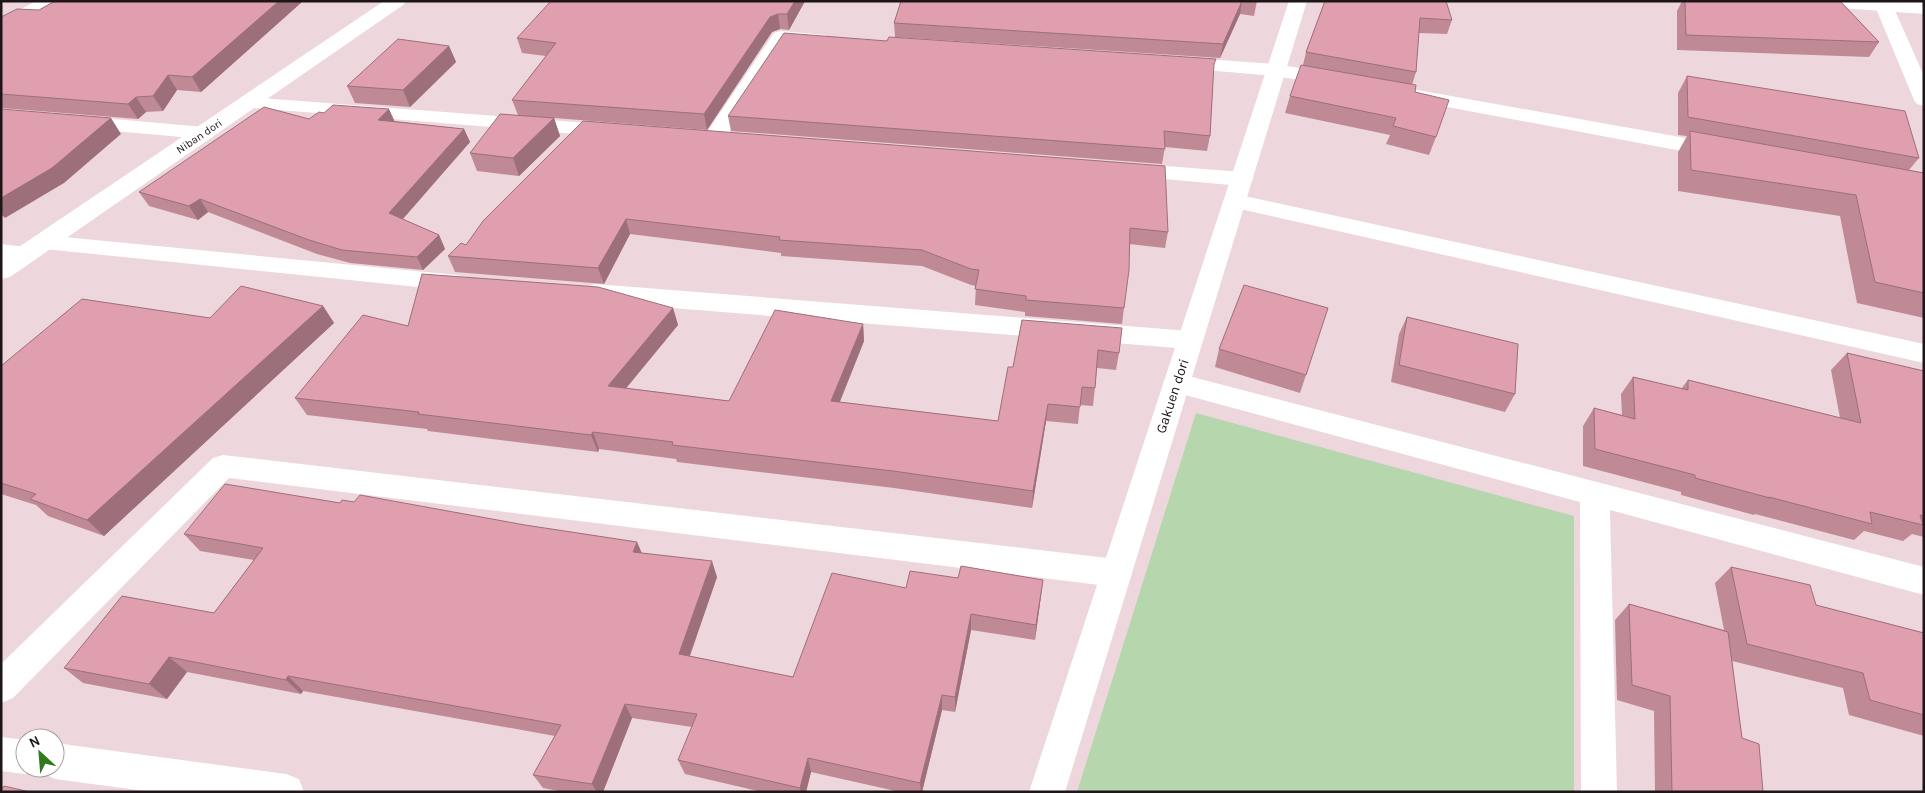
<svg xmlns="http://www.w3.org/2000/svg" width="1925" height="793" viewBox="0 0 1925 793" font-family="Karla,sans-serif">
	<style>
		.green { fill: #b6d6ae }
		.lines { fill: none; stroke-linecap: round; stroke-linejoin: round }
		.street { fill: #fff; fill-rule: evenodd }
		.secondary { fill: #fff; fill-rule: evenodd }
		.wall { fill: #c08996 }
		.shaded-wall { fill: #9c6f7a }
		.building { fill: #df9fae; stroke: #9c6f7a }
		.labels { text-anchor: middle; stroke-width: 4.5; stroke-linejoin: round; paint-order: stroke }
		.far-street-label { font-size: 11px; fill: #1d1517; stroke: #fff }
		.street-label { font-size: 14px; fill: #1d1517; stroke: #fff }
	</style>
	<rect width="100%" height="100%" fill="#eed7dc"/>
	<path class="green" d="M1196,413L1574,516V792H1077Z"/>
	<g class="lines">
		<g class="street">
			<path d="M36,1H59L56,5L8,32L1,34V20Z"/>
			<path d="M1887,1L1893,6L1924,76V106L1917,104L1914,100L1875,6L1877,2Z"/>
			<path d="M781,31L825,35L828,39L825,43L818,45L787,43L722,143L714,144L706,143L703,138L774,33Z"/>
			<path d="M1177,57L1276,64L1333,74L1340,76L1343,80L1340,84L1333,86L1276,76L1170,67L1167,63L1170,59Z"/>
			<path d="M1412,89L1719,144L1727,146L1730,151L1727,156L1719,158L1405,99L1402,95L1405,91Z"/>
			<path d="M249,97L614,125L622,126L625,131L622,136L614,137L242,107L239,103L242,99Z"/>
			<path d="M1,109L204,127L212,128L215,133L212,138L204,139L1,121Z"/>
			<path d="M1128,163L1242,172L1250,174L1253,179L1250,184L1242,186L1120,175L1117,170L1120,165Z"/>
			<path d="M1235,194L1924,344V363L1227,206L1224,201L1227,196Z"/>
			<path d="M43,235L457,275L466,277L469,283L466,289L457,291L35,248L38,254L35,260L26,262L1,260V244L34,248L31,243L35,238Z"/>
			<path d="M595,284L1190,331L1199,333L1203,340L1199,347L1190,349L595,302L586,299L582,293L586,287Z"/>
			<path d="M1177,373L1924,567V595L1610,510L1617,792H1581L1580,502L1167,390L1163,383L1167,376Z"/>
			<path d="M223,455L1116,559L1127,563L1132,573L1127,583L1116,587L229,478L13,698L1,703V664L213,458Z"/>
			<path d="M1,737L25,740V768L38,769L25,774L1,771Z"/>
			<path d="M55,743L286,774L299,779L304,792H152L55,779L42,773L40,768H55Z"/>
		</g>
		<g class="secondary">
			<path d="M384,1H406L403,5L10,277L1,279V259Z"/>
			<path d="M1289,1H1307L1065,792H1029Z"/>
			<path d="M1804,1L1924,2V14L1813,6L1807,5Z"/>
		</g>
	</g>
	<g class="wall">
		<path d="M55,1H303L201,92L177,90L163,111L146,112L138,119L1,108V17L39,10Z"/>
		<path d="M805,1L789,30L780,29L772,32L707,130L554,118L560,136L519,176L477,171L470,153L518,115L512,100L546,56L522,53L517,38Z"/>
		<path d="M901,1H1257L1254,16L1240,14L1220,58L895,37L894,23Z"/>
		<path d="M1325,1L1452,20L1447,34L1419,33L1416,72L1412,85L1436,137L1429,155L1386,144L1390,135L1285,113L1290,96L1303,65L1306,52Z"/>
		<path d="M1682,1H1840L1879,42L1869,57L1677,50V11Z"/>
		<path d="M449,46L456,62L410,107L355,103L347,86Z"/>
		<path d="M1213,73L1210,136L1207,151L1165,147L1162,164L731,131L728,116Z"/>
		<path d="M1687,76L1919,158L1909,170L1924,173V318L1857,303L1840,216L1678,191V152L1687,136L1678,135V93Z"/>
		<path d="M324,113L464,129L470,142L402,219L439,235L445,249L423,270L350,263L317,254L208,212L198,220L149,206L139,192Z"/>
		<path d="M583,121L1168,232L1165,248L1129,244L1124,308L1122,324L1025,316V312L975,305L976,286L971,285L922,266L781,256V253L630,234L604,284L455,272L448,256L466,245Z"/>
		<path d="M323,306L334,323L104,536L48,516L36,505L1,494V366L210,318Z"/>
		<path d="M673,308L678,325L626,388L729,401L863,324L864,341L840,402L998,421L1013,367L1022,320L1119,353L1116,370L1097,368L1093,406L1080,405L1078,424L1046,421L1032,508L894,488L677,462L676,459L599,449L598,452L428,431L427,429L307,415L295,398L408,326Z"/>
		<path d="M1407,317L1515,394L1505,412L1391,382L1399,334Z"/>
		<path d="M1219,349L1306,375L1300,393L1215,367Z"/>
		<path d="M1847,353L1924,371V537L1912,534L1903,541L1864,531L1854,540L1755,514L1754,515L1681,495V492L1583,466V426L1594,408L1622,415L1621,394L1633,377L1681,389L1688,380L1840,418L1831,370Z"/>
		<path d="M184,534L641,553L717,577L690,656L793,677L906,588L958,578L1043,580L1035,640L971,630L955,712L942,710L922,792H900L811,772L806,792H762L685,774L678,760L692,727L632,718L603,792H564L543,788L533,775L555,736L303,691L301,694L187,672L167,699L83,683L64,668L214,613L254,560L200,551Z"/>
		<path d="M1731,567L1816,605L1924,633V736L1849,715L1843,688L1732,661L1742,738L1763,792H1655L1654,711L1617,700L1615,620L1629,604L1724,630L1715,583Z"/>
	</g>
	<g class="shaded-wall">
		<path d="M279,1H303L201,92L192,77Z"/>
		<path d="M795,1H805L789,30L787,14Z"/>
		<path d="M1242,1L1240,14L1220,58L1223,44Z"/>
		<path d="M778,14L780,29L772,32L707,130L704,114L770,17Z"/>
		<path d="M449,46L456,62L410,107L403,90Z"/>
		<path d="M168,75L177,90L163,111L153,96Z"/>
		<path d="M136,97L146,112L138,119L128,104Z"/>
		<path d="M389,109L395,122L378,120Z"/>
		<path d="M111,118L121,134L64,183L5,218L1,214V198Z"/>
		<path d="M554,118L560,136L519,176L513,158Z"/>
		<path d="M464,129L470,142L396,227L389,213Z"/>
		<path d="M200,199L208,212L198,220L189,206Z"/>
		<path d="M626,219L630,234L604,284L598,268Z"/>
		<path d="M439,235L445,249L423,270L417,257Z"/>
		<path d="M323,306L334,323L104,536L87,520Z"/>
		<path d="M673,308L678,325L614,403L608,386Z"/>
		<path d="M863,324L864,341L833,418L831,401Z"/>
		<path d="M1048,404L1046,421L1032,508L1033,491Z"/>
		<path d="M593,432L599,449L598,452L591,435Z"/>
		<path d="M637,542L644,558L633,552Z"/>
		<path d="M712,561L717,577L685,669L679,654Z"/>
		<path d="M1043,580L1041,596L1035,640L1036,625Z"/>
		<path d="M971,614V630L955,712V697Z"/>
		<path d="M169,657L187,672L167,699L149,684Z"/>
		<path d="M288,676L303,691L301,694L286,680Z"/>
		<path d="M942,695V710L922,792H921L920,783Z"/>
		<path d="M625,704L632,718L603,792H597L592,784Z"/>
		<path d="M808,758L811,772L806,792H801L800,788Z"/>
	</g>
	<g class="building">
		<path d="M55,1H279L192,77L168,75L153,96L136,97L128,104L1,94V17L17,9L39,10Z"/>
		<path d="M551,1H795L787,14H778L770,17L704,114L512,100L556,43L517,38Z"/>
		<path d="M901,1H1242L1223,44L894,23Z"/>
		<path d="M1325,1H1446L1452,20L1420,18L1416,72L1306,52Z"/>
		<path d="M1685,1H1840L1879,42L1686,35Z"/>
		<path d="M784,33L887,41L889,37L1216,59L1214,64L1210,136L1164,131L1165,149L728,116Z"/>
		<path d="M398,39L449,46L403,90L347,86Z"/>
		<path d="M1301,65L1416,85L1415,92L1449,100L1436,137L1393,126L1396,118L1290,96Z"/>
		<path d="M1687,76L1905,111L1919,158L1688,117Z"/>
		<path d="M333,105L389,109L378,120L464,129L389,213L439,235L417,257L342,250L309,240L200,199L189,206L139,192L264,107L309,119L319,112L324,113Z"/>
		<path d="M1,109L111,118L52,168L1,198Z"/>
		<path d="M500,114L554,118L513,158L470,153Z"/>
		<path d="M583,121L1165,166L1168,232L1130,228L1129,270L1124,308L1026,300V296L975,289L979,270L971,269L922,250L779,240L780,237L626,219L598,268L448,256L461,243L466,245L483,221Z"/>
		<path d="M1690,131L1924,173V293L1875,282L1856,195L1691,170Z"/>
		<path d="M422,274L598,287L673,308L608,386L729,401L775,310L863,324L831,401L998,421L1008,367H1013L1022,320L1122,328L1119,353L1098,350L1095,388L1082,387L1080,407L1048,404L1033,491L893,471L672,445L673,442L593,432L591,435L418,414L419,412L295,398L363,315L408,326Z"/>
		<path d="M1244,285L1328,308L1306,375L1219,349Z"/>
		<path d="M241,286L323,306L87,520L30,499L36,494L1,483V366L82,299L210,318Z"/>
		<path d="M1407,317L1518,344L1515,394L1399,365Z"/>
		<path d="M1847,353L1924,371V516L1920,515L1923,525L1870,512L1872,524L1769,497L1770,498L1695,478V475L1595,449L1594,408L1635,419L1633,377L1688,390V380L1861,423Z"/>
		<path d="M225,484L340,503L342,500L354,502L360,495L525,525L637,542L633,552L712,561L679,654L793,677L832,573L906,588L910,571L958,578L961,566L1043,580L1036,625L971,614L955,697L942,695L920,783L808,758L800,788L678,760L697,714L625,704L592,784L533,775L561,725L288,676L286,680L169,657L149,684L64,668L122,596L214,613L263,548L184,534Z"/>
		<path d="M1731,567L1810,585L1816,605L1924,633V715L1870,700L1863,673L1747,644Z"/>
		<path d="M1629,604L1728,632L1742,738L1759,744L1763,792H1672L1670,696L1632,685Z"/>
		<path d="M4,786L30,792H1V790Z"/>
	</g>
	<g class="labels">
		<g class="far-street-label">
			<text transform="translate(199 136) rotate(-34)" y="4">Niban dori</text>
		</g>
		<g class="street-label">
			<text transform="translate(1172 396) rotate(-72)" y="5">Gakuen dori</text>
		</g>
	</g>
	<rect width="1925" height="793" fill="none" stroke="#1d1517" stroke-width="5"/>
	<g transform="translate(40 753) rotate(334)"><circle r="24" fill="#ffffff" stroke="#a5a1a2"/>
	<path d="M0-4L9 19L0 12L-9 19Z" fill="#30781c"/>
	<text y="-8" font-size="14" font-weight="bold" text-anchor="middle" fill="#1d1517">N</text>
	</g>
</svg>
